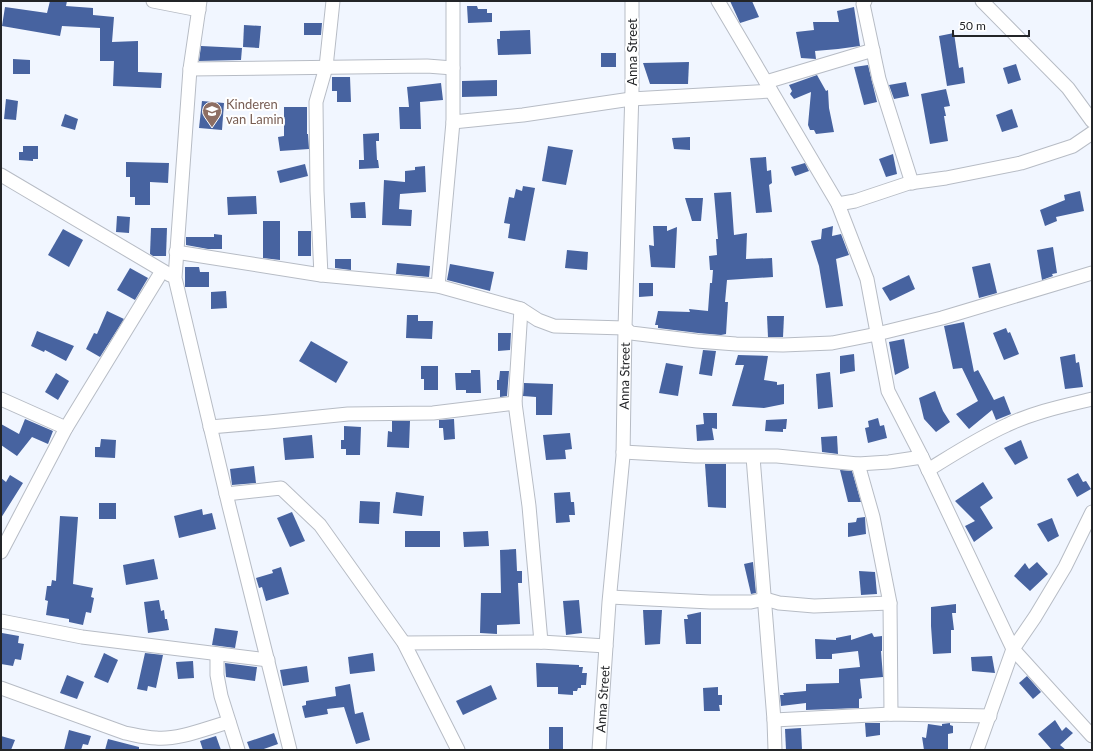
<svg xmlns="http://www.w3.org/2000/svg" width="1093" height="751" viewBox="0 0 1093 751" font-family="Lato,sans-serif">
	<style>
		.building { fill: #4763a0 }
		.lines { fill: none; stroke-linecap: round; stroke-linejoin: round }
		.minor-casing { stroke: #b7bcc5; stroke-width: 15 }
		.minor { stroke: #fff; stroke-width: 13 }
		.labels { text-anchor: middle; stroke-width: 4; stroke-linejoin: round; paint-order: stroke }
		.street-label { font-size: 13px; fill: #232528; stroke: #fff }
		.education-label { font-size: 13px; fill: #785e54; stroke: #fff; text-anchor: start }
	</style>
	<rect width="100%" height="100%" fill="#f1f6ff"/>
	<g class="building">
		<path d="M50,1H67L66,6L93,8V15L114,17L112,42L138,41V72L162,73L161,88L113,86L114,61H100V28L62,26L60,36L2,26L5,7L47,13Z"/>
		<path d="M730,1H752L759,17L740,23Z"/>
		<path d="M467,6H477L478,9H487V13H492V22L468,23Z"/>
		<path d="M854,7L860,46L838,49L815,51L816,59L801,58L796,32L814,30L813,22H839L837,11Z"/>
		<path d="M304,23H322L321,35H304Z"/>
		<path d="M244,25L261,26L259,48L243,47Z"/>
		<path d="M530,30L531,54L498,55L497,39H500V31Z"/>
		<path d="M954,33L959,68L963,67L965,83L947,86L939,36Z"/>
		<path d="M201,46L242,48L241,60L199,61Z"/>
		<rect x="601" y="53" width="15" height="14"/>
		<path d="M13,59L30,60V74H13Z"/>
		<path d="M689,62L688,84H650L643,63Z"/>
		<path d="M1016,64L1021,80L1008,84L1003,68Z"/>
		<path d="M868,65L877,102L864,105L854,67Z"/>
		<path d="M817,75L826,91L828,90L829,108L834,132L816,134L814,130H810L808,125L811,92L794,99L790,94L792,91L789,85Z"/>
		<path d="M332,77H350L351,102H337V91H332Z"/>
		<path d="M497,80V96L462,97V81Z"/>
		<path d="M906,82L909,96L894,99L889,85Z"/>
		<path d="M441,83L443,100L420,102L421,129H400L399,107H409L407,87Z"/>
		<path d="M946,89L950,106L944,107L946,116H944L948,141L930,144L921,94Z"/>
		<path d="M6,99L18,101L16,120L4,119Z"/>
		<path d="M202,101L224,103L222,130L199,128Z"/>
		<path d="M284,107H307V134H308L309,149L280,151L278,137L284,136Z"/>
		<path d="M1012,109L1018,127L1002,132L996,115Z"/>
		<path d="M65,114L78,119L75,130L61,126Z"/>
		<path d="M379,133V141H376L377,160H378L379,168L359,169V160H364L363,134Z"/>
		<path d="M690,137V150L674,149L672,138Z"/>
		<path d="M23,146H38V159H33V161L19,160V152H23Z"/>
		<path d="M548,146L573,150L566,185L542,181Z"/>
		<path d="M893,154L897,174L886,177L879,159Z"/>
		<path d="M766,157L767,171L771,170L772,183L769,185L772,212L756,213L750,158Z"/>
		<path d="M126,162L169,163L168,183L150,182V205H135V197H130V177H126Z"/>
		<path d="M805,163L809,171L795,176L791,167Z"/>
		<path d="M305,164L308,176L280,183L277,171Z"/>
		<path d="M425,166L426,192L400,194L399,209L412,210L411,226L382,225L384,180L405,182V171L415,170V167Z"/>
		<path d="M523,186L535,188L525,241L508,238L510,224L504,223L509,197L514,198L516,189L522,191Z"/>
		<path d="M1080,191L1084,211L1056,217L1057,221L1045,226L1040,210L1065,200L1064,195Z"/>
		<path d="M731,192L734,235L747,233L746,259L772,258L773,277L727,280L725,302H728L726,334L721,335L698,333L658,328V325H655L658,311L690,312L689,309L708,311L710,283H712L713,270H710L709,256L717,255L716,239H718L714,193Z"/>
		<path d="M256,196L257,214L228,215L227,197Z"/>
		<path d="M685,198H703L701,221H692Z"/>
		<path d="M365,202L366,218H351L350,203Z"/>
		<path d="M117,216L130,217L129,233L116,232Z"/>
		<path d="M263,221H280V260L263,258Z"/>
		<path d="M653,226H667V231L677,227L675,268L651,267L649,245L654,246Z"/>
		<path d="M833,226L832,236L841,234L849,255L836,259L843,306L826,308L819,266L811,241L821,239L822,229Z"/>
		<path d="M151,228H167L166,256H153L150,254Z"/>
		<path d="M63,229L83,240L69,267L48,255Z"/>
		<rect x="298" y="231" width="13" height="25"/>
		<path d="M214,234L222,235V249H208L186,245V237H214Z"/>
		<path d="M1053,247L1057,273L1052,274L1053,276L1042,280L1037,250Z"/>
		<path d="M567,250L588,252L587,270L565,268Z"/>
		<path d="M335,259H351V270L335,268Z"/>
		<path d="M397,263L430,266L429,277L396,274Z"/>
		<path d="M990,263L997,293L979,298L972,267Z"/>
		<path d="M450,264L494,272L490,291L447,280Z"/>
		<path d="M185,267H199L200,272H209V287H185Z"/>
		<path d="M130,268L148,278L135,300L117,290Z"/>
		<path d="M909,275L915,289L890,301L882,288Z"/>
		<path d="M639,283H653V296L639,297Z"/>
		<path d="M226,291L227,308L211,309V292Z"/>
		<path d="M107,311L124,319L100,357L86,349L94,333L97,334Z"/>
		<path d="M407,315H418V321H433L432,339L406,338Z"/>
		<path d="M767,316H784L783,337H768Z"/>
		<path d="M964,322L974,372L978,370L994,400L1004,396L1011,414L996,420L992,410L969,429L956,414L978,401L962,368L953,369L944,326Z"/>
		<path d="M1006,328L1008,333L1010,332L1019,354L1004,360L993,333Z"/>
		<path d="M37,331L74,346L66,361L45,350L44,352L31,346Z"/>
		<path d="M498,333H511L510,350L498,351Z"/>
		<path d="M904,339L909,368L895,375L889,342Z"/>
		<path d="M311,341L348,362L336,383L299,361Z"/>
		<path d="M703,350L716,351L712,376L699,374Z"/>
		<path d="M854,354L855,371L840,374V356Z"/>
		<path d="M1075,354L1076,363L1079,362L1083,387L1065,389L1060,357Z"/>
		<path d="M738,355L768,356L764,380L777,382V385L784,384V404L764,408L732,406L744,365H735Z"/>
		<path d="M666,363L683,366L678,396L659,393Z"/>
		<path d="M421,366H438V390H424V379H421Z"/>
		<path d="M471,370H480L481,393H466V390H456L455,373H471Z"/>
		<path d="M500,371H509L507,396L500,397V390H497V380H499Z"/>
		<path d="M830,372L833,407L818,409L816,374Z"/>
		<path d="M56,373L69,381L58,400L45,392Z"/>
		<path d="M524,383L553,384L552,415H536V397L523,396Z"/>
		<path d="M935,391L943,411L950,422L936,432L924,419L919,398Z"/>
		<path d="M703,413H717V429L712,428L714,440L697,441L696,425L704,424Z"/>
		<path d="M878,418L880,426L884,425L887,438L868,443L865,428L869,427L868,421Z"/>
		<path d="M25,419L53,431L48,444L32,437L17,456L1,445V424L19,434Z"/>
		<path d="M454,419L455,439L444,440L443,428H439V420Z"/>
		<path d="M787,419L786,429H783V432L765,431L766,420Z"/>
		<path d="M392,421H410L409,448L387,447L388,431L392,432Z"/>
		<path d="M344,426L361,427L360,455H346V449H341V440H344Z"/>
		<path d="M570,433L572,449L565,450L566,459L546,460L543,435Z"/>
		<path d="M312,435L314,458L285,460L283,438Z"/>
		<path d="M837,436L838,454L822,452L821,437Z"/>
		<path d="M101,439L116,440L115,458L95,457V447H100Z"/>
		<path d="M1021,440L1028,458L1015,465L1004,448Z"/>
		<path d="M705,464H726V508L708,507Z"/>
		<path d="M254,466L256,483L232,485L230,469Z"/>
		<path d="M840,470L852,471L861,502H848Z"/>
		<path d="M1078,473L1083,482L1086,481L1091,489L1077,497L1067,479Z"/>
		<path d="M10,475L23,483L1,518V478L6,482Z"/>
		<path d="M983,482L993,498L980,507L993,528L974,542L965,526L975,521L955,501Z"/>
		<path d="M396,492L424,496L422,516L393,513Z"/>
		<path d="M570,492L571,502H574L575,515H569L570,522L556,523L554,493Z"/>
		<path d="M360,501L380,502L379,524L359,523Z"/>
		<rect x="99" y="503" width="17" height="16"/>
		<path d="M202,509L203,515L212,513L216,529L179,538L174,516Z"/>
		<path d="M292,512L305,541L290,547L277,518Z"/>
		<path d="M60,516L78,517L73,584L93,588L91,597L94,598L91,613L86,612L83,625L69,622V619L46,615L48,601L45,600L47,586H51L52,580L56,581Z"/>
		<path d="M865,517L866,534L848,537V523L856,522L857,518Z"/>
		<path d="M1052,518L1059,536L1048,542L1037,524Z"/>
		<rect x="405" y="531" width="35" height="16"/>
		<path d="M488,531L489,546L464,547L463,532Z"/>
		<path d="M516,549L517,571H522V583H518L520,624L497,625V634L480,633L481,593H501L500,550Z"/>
		<path d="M154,559L158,579L126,585L123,565Z"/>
		<path d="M753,562L756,593L751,594L744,564Z"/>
		<path d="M1037,562L1048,574L1030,591L1014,576L1025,563L1029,569Z"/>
		<path d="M281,567L289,594L266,601L262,587L259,588L256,578L273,573L272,570Z"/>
		<path d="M859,571L875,572L877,594L861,595Z"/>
		<path d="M159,600L161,611L164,610L165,619H167L169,630L148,633L144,602Z"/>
		<path d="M579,600L582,633L566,635L563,601Z"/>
		<path d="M956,604V613H952L954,630H951V653L933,654L931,626V607Z"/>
		<path d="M643,610H662L660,644L645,645Z"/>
		<path d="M701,612V644H686L684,619H688L687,615Z"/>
		<path d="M215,628L238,631L235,648L212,645Z"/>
		<path d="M2,633L19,636L18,643L24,644L21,660L15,659L13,666L1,664Z"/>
		<path d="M872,633L874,637L882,636V651H881L883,677L860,679L862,698L859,699V708L806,710V703L781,706L780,695H784L783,693L806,691V684L839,683V669L860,667L858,651L832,654V659H816L815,639L836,640V638L851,635V640Z"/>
		<path d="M104,653L118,660L108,683L94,677Z"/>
		<path d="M145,653L163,655L156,688L148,686L147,691L137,689Z"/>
		<path d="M373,653L375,671L350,674L348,657Z"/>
		<path d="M992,656L995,673L972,671L971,657Z"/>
		<path d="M193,661L194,678L178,679L176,662Z"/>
		<path d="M225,663L257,667L255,681L226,677Z"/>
		<path d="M536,663L579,665V667H583L582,673H587L586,685H581V688H578L577,691H573V695L558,694V687H537Z"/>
		<path d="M307,666L309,682L283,686L280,670Z"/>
		<path d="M67,675L84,682L77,699L60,693Z"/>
		<path d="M1027,676L1041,692L1033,699L1019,683Z"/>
		<path d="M350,684L355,714L363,712L370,740L356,744L344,707L327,709L328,714L305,718L302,706L306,705V701L336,696L335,687Z"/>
		<path d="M491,685L497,699L463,715L456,701Z"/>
		<path d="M718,687V695H722V705H719L720,711H704L703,688Z"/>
		<path d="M1055,720L1062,731L1066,727L1073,733L1060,745L1066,750H1052L1038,734Z"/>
		<path d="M865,723H880V735L866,737Z"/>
		<path d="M950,723V725L953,726V733L948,734V750H924L922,737L926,738L928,724L942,726V724Z"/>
		<rect x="549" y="727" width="14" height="23"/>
		<path d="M801,728L802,750H786L785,729Z"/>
		<path d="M69,730L91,736L88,745L83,744L81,750H64Z"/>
		<path d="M274,733L278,744L261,750H250L247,742Z"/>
		<path d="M1,736L15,740L11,750H1Z"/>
		<path d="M216,736L221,750H203L200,741Z"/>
		<path d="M108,739L139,747V750H105Z"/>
	</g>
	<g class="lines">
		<defs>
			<g id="minor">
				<path d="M153,1L199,10"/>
				<path d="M200,1L190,69L175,278L229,506L290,750"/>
				<path d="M718,1L838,204L867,279L888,391L922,457L1013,649L1092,736"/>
				<path d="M865,1L863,4L879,79L912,183"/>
				<path d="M982,1L1068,88L1092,121"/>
				<path d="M190,69L427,66L453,68"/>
				<path d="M766,82L873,50"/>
				<path d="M453,122L523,115L631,99L771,91"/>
				<path d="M1,175L170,275"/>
				<path d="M838,204L855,201L909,183L946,178L1021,163L1073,146L1092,133"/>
				<path d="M176,252L321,275L438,286L521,309L538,320L554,326L625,328L631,333L697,341L736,344L783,345L832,343L877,334L942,318L1092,273"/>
				<path d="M321,275L317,191L316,102L326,67L333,1"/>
				<path d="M438,286L453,122V1"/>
				<path d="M521,309L515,403L529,506L541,642"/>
				<path d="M1,399L66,428"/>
				<path d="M210,427L269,422L348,414L433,413L515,403"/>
				<path d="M623,452L695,456H777L858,464L889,462L922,457"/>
				<path d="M753,457L774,720L775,750"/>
				<path d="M858,464L873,517L890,603L891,714"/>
				<path d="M928,470C954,454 980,437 1007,425C1034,412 1063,406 1092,399"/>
				<path d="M226,494L281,488L320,525L404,643L458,750"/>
				<path d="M1,552L66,428L162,271"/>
				<path d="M610,597L710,602H751L765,599L779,603L814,606L890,603"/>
				<path d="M1,621L82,637L268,660"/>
				<path d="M404,643L541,642L606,646"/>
				<path d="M217,654V675L221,696L238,750"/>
				<path d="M1,688L125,733C135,735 146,738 156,738C179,740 207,728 229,722"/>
				<path d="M774,720L891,714L990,716"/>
				<path id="s1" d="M599,750L609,602L623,456L625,328L632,90V1"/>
				<path d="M977,750L1013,649L1035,617L1065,567L1092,512"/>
			</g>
		</defs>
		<use href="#minor" class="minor-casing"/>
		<use href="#minor" class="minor"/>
	</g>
	<defs>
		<symbol id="school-pin" viewBox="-11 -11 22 30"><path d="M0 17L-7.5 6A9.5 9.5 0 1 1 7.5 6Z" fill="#8d6e63" stroke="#fff"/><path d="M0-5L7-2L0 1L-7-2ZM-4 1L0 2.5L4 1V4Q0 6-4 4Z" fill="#fff"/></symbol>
	</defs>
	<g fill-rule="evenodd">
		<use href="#school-pin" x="201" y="100" width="22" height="30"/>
	</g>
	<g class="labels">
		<g class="street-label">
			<text transform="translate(632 52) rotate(-90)" y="5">Anna Street</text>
			<text dy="5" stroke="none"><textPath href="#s1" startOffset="375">Anna Street</textPath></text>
			<text dy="5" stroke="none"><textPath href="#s1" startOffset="51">Anna Street</textPath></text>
		</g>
		<g class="education-label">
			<text x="226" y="109">Kinderen<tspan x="226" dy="15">van Lamin</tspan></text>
		</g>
	</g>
	<rect width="1093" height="751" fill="none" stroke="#232528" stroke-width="4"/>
	<path d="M953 30v6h76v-6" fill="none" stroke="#232528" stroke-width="2"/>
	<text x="959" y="30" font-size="12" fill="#232528" stroke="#ffffff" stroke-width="3" paint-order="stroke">50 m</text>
</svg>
